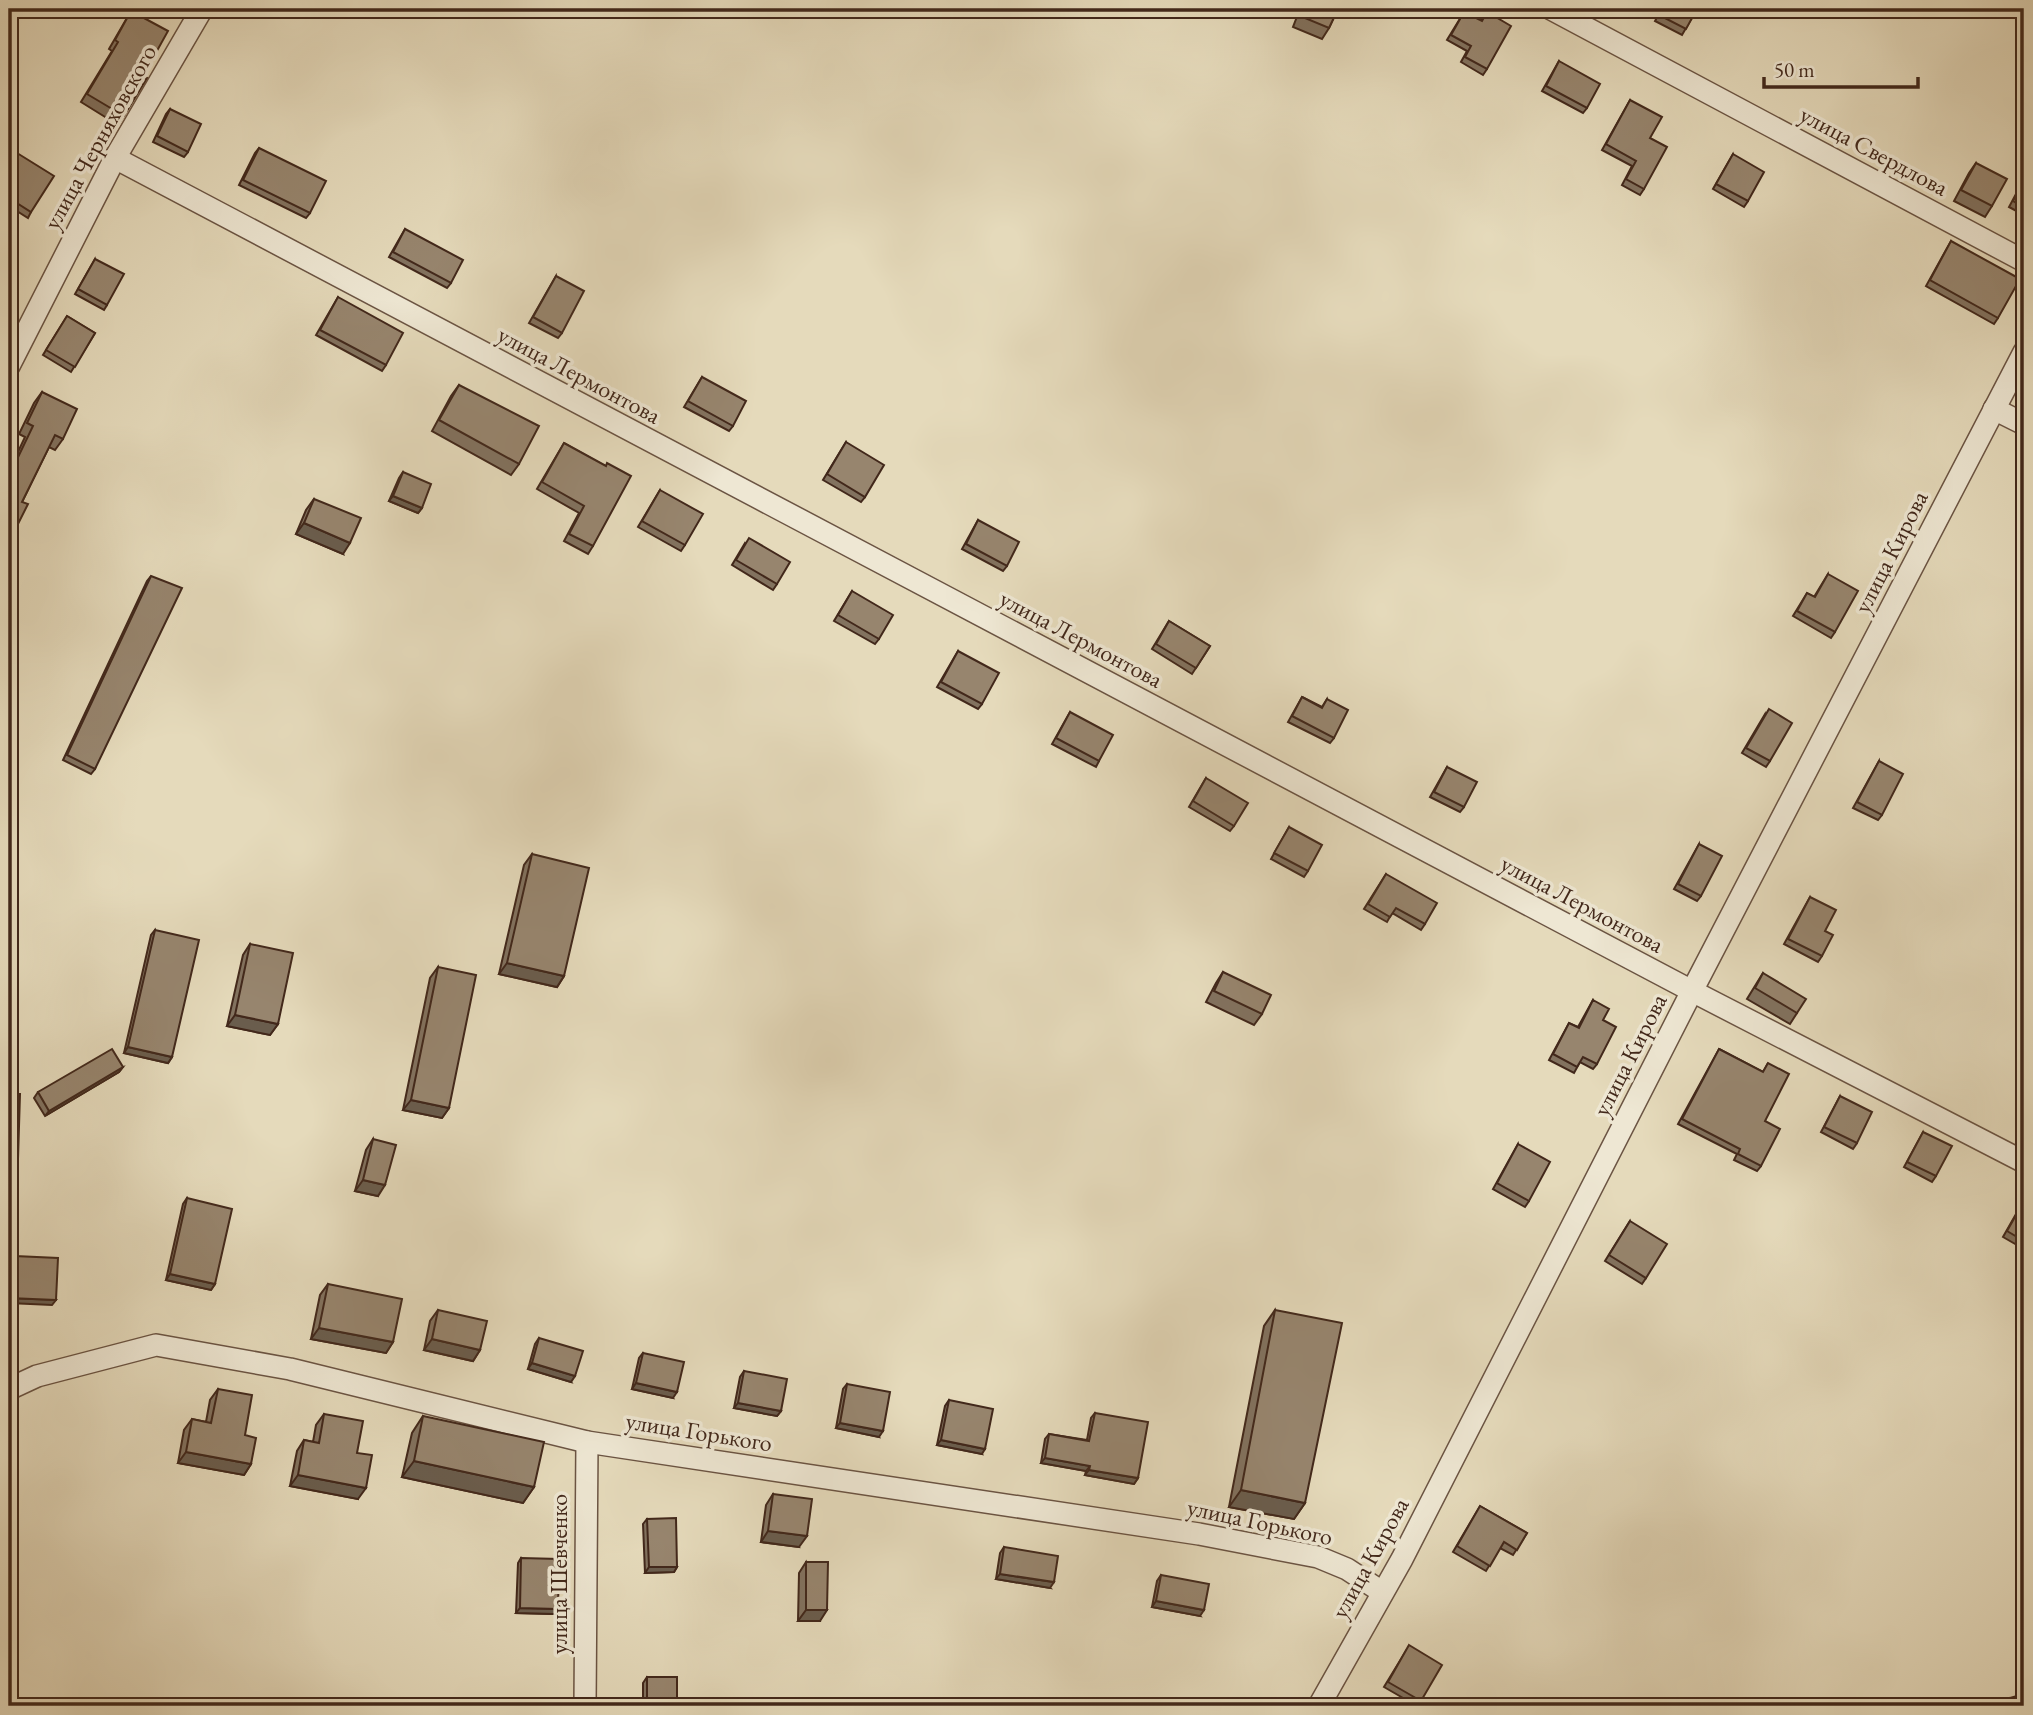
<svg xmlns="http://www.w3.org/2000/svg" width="2033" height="1715" viewBox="0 0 2033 1715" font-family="'EB Garamond',serif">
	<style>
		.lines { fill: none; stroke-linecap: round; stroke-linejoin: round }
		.street-casing { stroke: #6b5443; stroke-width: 24 }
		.street { stroke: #eee7d3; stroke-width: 21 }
		.wall { fill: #82725f; stroke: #42281b; stroke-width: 2 }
		.shaded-wall { fill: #6a5d4d; stroke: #42281b; stroke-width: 2 }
		.building { fill: #97856e; stroke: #42281b; stroke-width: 2 }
		.labels { text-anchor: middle; stroke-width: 7; stroke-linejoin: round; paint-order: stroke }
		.street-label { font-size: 24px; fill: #42281b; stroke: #eee7d3 }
	</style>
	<rect width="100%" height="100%" fill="#e5dabb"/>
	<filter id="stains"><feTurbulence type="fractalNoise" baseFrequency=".00286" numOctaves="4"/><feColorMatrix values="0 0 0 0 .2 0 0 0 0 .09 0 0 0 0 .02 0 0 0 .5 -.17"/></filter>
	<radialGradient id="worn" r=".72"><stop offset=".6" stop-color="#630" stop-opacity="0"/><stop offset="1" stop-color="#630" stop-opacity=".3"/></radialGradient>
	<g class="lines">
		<defs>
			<g id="street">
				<path d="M1551,9L2024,261"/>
				<path d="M115,158L1692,991L2024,1162"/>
				<path d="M9,366L115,158L202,9"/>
				<path d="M1994,409L2024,424"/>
				<path d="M9,1389L37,1376L156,1345L290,1369L587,1442L1199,1534L1318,1557L1347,1569L1382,1592"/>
				<path d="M585,1706L587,1442"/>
				<path d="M1319,1706L1402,1559L1692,991L2024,352"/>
			</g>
		</defs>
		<use href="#street" class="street-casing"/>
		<use href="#street" class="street"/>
	</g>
	<g class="wall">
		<path d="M1300,9H1338L1329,28L1322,39L1293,27Z"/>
		<path d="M1654,9H1697L1682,35L1655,21L1660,12Z"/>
		<path d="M131,11L124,116L118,125L81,102L112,51L109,49Z"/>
		<path d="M1464,12L1481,21L1487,12V69L1483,75L1461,62L1467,51L1447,40Z"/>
		<path d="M1559,61L1587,108L1583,113L1542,91Z"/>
		<path d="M1630,100L1650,138L1644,189L1640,195L1622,185L1632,166L1602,150Z"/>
		<path d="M170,109L188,152L184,157L153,142L166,114Z"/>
		<path d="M9,148L31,212L28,218L9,206Z"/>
		<path d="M259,148L310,213L306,218L239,185L255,153Z"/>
		<path d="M1733,154L1748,201L1744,207L1713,189Z"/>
		<path d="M1976,163L1992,206L1985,217L1954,201L1969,173Z"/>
		<path d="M2024,179V215L2009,207Z"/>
		<path d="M405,229L451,283L447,288L389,257Z"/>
		<path d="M1951,241L1998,318L1994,324L1926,286Z"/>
		<path d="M95,259L107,305L104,310L75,294Z"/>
		<path d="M556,276L562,333L558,338L529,323Z"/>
		<path d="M338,297L386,365L382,371L316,335Z"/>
		<path d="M67,316L95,333L71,372L43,355Z"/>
		<path d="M702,377L733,426L729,431L684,407Z"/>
		<path d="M459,385L519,464L511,475L432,431L451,396Z"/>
		<path d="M42,392L63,439L55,450L49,447L22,502L13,534L9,541V471L25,437L19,434L34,403Z"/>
		<path d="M846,442L865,497L861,502L823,480Z"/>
		<path d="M564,443L605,466L593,546L588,554L564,541L579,513L537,489Z"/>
		<path d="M403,472L422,508L418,513L389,501L399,478Z"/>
		<path d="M660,490L685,545L681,551L638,527Z"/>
		<path d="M314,499L343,554L296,534L306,510Z"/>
		<path d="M978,520L1007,566L1003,571L962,549Z"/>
		<path d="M745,543L777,584L773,590L732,565Z"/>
		<path d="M1828,574L1835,632L1831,638L1793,616L1807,593L1814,597Z"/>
		<path d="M151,576L95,769L91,774L63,760L147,581Z"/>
		<path d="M852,591L879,639L875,644L834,621Z"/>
		<path d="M1169,621L1210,646L1192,674L1152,649Z"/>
		<path d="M958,651L982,704L978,709L937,687Z"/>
		<path d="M1302,697L1322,707L1327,699L1334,738L1330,743L1288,722Z"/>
		<path d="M1070,712L1099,761L1096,767L1052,744Z"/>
		<path d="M1765,714L1770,761L1766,767L1742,753Z"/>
		<path d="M1879,761L1882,815L1878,820L1853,808Z"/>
		<path d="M1447,767L1464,807L1460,812L1430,797Z"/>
		<path d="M1206,778L1234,826L1230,831L1189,807Z"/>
		<path d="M1289,827L1308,871L1304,877L1271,859Z"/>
		<path d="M1699,844L1701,896L1697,901L1674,889Z"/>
		<path d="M532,854L564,976L557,987L499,974L524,865Z"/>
		<path d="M1386,874L1425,924L1421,930L1392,913L1387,922L1364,909Z"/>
		<path d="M1810,897L1825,931L1822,956L1818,962L1784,944Z"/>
		<path d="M155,930L172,1057L168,1063L124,1053L151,935Z"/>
		<path d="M250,944L278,1024L270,1035L227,1026L243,955Z"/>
		<path d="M438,967L449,1108L442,1118L403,1110L430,978Z"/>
		<path d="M1223,972L1262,1014L1254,1025L1206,1002L1216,983Z"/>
		<path d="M1763,973L1797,1013L1790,1024L1747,999Z"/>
		<path d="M1593,1000L1603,1020L1597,1064L1593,1069L1580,1062L1574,1073L1549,1060L1569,1023L1578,1027Z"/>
		<path d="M1719,1049L1763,1072L1768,1063L1765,1121L1761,1166L1757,1171L1734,1160L1737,1154L1678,1124Z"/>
		<path d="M123,1067L119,1072L45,1116L34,1098L38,1092Z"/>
		<path d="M1840,1096L1857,1143L1853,1149L1821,1132Z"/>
		<path d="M1923,1132L1936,1176L1932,1182L1904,1167Z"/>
		<path d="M373,1139L378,1196L355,1191L366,1150Z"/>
		<path d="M1518,1144L1529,1201L1525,1207L1493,1189Z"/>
		<path d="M187,1198L215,1284L211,1290L166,1280L183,1204Z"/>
		<path d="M2024,1200V1249L2003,1237Z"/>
		<path d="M1630,1221L1646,1278L1642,1284L1605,1261Z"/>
		<path d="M328,1284L393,1342L386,1353L311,1339L320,1295Z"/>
		<path d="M438,1310L480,1350L473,1361L424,1350L430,1321Z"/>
		<path d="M1275,1310L1305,1503L1294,1519L1229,1507L1264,1326Z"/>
		<path d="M539,1338L571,1382L528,1369L535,1344Z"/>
		<path d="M643,1353L673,1398L632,1389L639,1358Z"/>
		<path d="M744,1371L781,1411L777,1416L734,1408L740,1377Z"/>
		<path d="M847,1384L879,1437L836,1428L843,1389Z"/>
		<path d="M218,1389L245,1435L251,1464L244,1475L178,1463L184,1430L192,1419L206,1422L210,1400Z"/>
		<path d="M949,1400L982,1454L937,1445L945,1406Z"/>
		<path d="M1095,1413L1138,1478L1134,1484L1085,1475L1086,1471L1041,1463L1045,1439L1049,1434L1087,1440L1091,1418Z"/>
		<path d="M324,1414L357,1453L358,1499L290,1486L297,1451L304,1440L313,1442L316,1425Z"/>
		<path d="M423,1416L534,1487L523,1503L402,1477L412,1433Z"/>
		<path d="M773,1494L799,1547L761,1542L766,1505Z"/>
		<path d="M1480,1506L1527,1533L1513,1555L1500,1548L1486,1571L1453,1552Z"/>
		<path d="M647,1519L677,1567L674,1572L645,1573L643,1524Z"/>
		<path d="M1004,1547L1050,1588L996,1579L1000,1553Z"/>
		<path d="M521,1558L554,1614L516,1613L518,1563Z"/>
		<path d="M806,1562L820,1621H798L799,1573Z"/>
		<path d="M1161,1575L1200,1616L1152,1607L1157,1581Z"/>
		<path d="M1406,1651L1421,1701L1417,1706L1384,1687Z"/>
		<path d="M647,1677L677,1706H643V1683Z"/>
		<path d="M2010,1698L2024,1706H2004Z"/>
	</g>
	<g class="shaded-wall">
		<path d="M393,496L422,508L418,513L389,501Z"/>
		<path d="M304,523L350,543L343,554L296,534Z"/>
		<path d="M507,963L564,976L557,987L499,974Z"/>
		<path d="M235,1015L278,1024L270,1035L227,1026Z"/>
		<path d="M128,1047L172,1057L168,1063L124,1053Z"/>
		<path d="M123,1067L119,1072L45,1116L49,1111Z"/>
		<path d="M411,1100L449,1108L442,1118L403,1110Z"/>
		<path d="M363,1180L385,1185L378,1196L355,1191Z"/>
		<path d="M170,1274L215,1284L211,1290L166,1280Z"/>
		<path d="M9,1298L56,1300L52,1305L9,1303Z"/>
		<path d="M319,1328L393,1342L386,1353L311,1339Z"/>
		<path d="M432,1339L480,1350L473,1361L424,1350Z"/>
		<path d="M532,1363L575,1376L571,1382L528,1369Z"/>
		<path d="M636,1383L677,1392L673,1398L632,1389Z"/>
		<path d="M738,1403L781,1411L777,1416L734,1408Z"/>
		<path d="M840,1423L883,1431L879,1437L836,1428Z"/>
		<path d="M941,1440L985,1449L982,1454L937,1445Z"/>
		<path d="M186,1452L251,1464L244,1475L178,1463Z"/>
		<path d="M1045,1458L1090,1466L1086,1471L1041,1463Z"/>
		<path d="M414,1461L534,1487L523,1503L402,1477Z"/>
		<path d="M1089,1470L1138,1478L1134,1484L1085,1475Z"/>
		<path d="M298,1475L366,1488L358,1499L290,1486Z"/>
		<path d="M1241,1490L1305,1503L1294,1519L1229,1507Z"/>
		<path d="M768,1531L807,1536L799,1547L761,1542Z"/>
		<path d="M649,1567H677L674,1572L645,1573Z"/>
		<path d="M1000,1574L1054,1582L1050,1588L996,1579Z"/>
		<path d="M1156,1601L1204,1610L1200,1616L1152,1607Z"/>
		<path d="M520,1608L558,1609L554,1614L516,1613Z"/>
		<path d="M806,1610H827L820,1621H798Z"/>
	</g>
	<g class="building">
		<path d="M1303,9H1338L1329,28L1300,16Z"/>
		<path d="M1662,9H1697L1686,29L1659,15Z"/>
		<path d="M131,11L168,31L143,76L147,78L124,116L87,94L118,42L115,40Z"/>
		<path d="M1464,12L1482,21L1487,12L1511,26L1487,69L1465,57L1471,46L1451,35Z"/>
		<path d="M1559,61L1600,84L1587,108L1546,86Z"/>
		<path d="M1630,100L1662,117L1650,138L1667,147L1644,189L1626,179L1636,161L1606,144Z"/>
		<path d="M170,109L201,124L188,152L157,136Z"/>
		<path d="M9,148L54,176L31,212L9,198Z"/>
		<path d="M259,148L326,181L310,213L243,180Z"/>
		<path d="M1733,154L1764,172L1748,201L1716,184Z"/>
		<path d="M1976,163L2007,179L1992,206L1961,190Z"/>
		<path d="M2024,180V208L2013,201Z"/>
		<path d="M405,229L463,260L451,283L393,252Z"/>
		<path d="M1951,241L2020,279L1998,318L1930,280Z"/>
		<path d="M95,259L124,274L107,305L78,289Z"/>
		<path d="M556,276L584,291L562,333L533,317Z"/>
		<path d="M338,297L403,333L386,365L320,330Z"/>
		<path d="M67,316L95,333L75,367L46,350Z"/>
		<path d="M702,377L746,401L733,426L688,401Z"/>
		<path d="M459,385L539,426L519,464L439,420Z"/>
		<path d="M42,392L77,409L63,439L55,435L22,502L28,504L13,534L9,532V476L33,426L27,423Z"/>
		<path d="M846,442L884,465L865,497L827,474Z"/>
		<path d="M564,443L606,466L607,463L631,476L593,546L569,534L584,506L542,482Z"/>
		<path d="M403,472L431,484L422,508L393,496Z"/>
		<path d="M660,490L703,514L685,545L642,521Z"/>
		<path d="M314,499L361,518L350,543L304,523Z"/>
		<path d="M978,520L1019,542L1007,566L966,544Z"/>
		<path d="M749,538L790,562L777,584L736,560Z"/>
		<path d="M1828,574L1858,591L1835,632L1797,611L1807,593L1815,597Z"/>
		<path d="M151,576L182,588L95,769L67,755Z"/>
		<path d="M852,591L893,615L879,639L838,615Z"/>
		<path d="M1169,621L1210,646L1196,668L1156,644Z"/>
		<path d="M958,651L999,673L982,704L941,682Z"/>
		<path d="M1302,697L1322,708L1327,699L1348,710L1334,738L1292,716Z"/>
		<path d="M1769,709L1792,723L1770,761L1746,748Z"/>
		<path d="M1070,712L1113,735L1099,761L1056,738Z"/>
		<path d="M1879,761L1903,774L1882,815L1857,802Z"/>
		<path d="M1447,767L1477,782L1464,807L1434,792Z"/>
		<path d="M1206,778L1248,803L1234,826L1193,801Z"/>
		<path d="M1289,827L1322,845L1308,871L1274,853Z"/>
		<path d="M1699,844L1722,856L1701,896L1678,884Z"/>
		<path d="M532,854L589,868L564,976L507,963Z"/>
		<path d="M1386,874L1437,903L1425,924L1396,908L1390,917L1368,904Z"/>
		<path d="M1810,897L1836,910L1825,931L1833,935L1822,956L1788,939Z"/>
		<path d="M155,930L199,940L172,1057L128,1047Z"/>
		<path d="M250,944L293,953L278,1024L235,1015Z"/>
		<path d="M438,967L476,975L449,1108L411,1100Z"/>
		<path d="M1223,972L1271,995L1262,1014L1214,991Z"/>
		<path d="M1763,973L1806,999L1797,1013L1755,988Z"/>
		<path d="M1593,1000L1609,1009L1603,1020L1616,1027L1597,1064L1583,1057L1577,1067L1553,1054L1569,1023L1579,1028Z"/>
		<path d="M112,1049L123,1067L49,1111L38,1092Z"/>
		<path d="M1719,1049L1763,1072L1768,1063L1789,1074L1765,1121L1780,1129L1761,1166L1738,1154L1740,1149L1682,1119Z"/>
		<path d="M9,1094H20L15,1256L58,1258L56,1300L9,1298Z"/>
		<path d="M1840,1096L1872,1112L1857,1143L1824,1127Z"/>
		<path d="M1923,1132L1952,1146L1936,1176L1907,1162Z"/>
		<path d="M373,1139L396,1145L385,1185L363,1180Z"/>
		<path d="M1518,1144L1550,1162L1529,1201L1497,1183Z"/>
		<path d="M187,1198L232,1209L215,1284L170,1274Z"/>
		<path d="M2024,1201V1241L2007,1231Z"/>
		<path d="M1630,1221L1667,1244L1646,1278L1609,1255Z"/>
		<path d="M328,1284L402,1299L393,1342L319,1328Z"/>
		<path d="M438,1310L487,1321L480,1350L432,1339Z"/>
		<path d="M1275,1310L1342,1323L1305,1503L1241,1490Z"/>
		<path d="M539,1338L583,1351L575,1376L532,1363Z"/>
		<path d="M643,1353L684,1362L677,1392L636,1383Z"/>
		<path d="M744,1371L787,1379L781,1411L738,1403Z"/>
		<path d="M847,1384L890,1392L883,1431L840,1423Z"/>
		<path d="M218,1389L252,1395L245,1435L256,1438L251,1464L186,1452L192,1419L211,1423Z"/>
		<path d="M949,1400L993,1409L985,1449L941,1440Z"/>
		<path d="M1095,1413L1148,1422L1138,1478L1089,1470L1090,1466L1045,1458L1049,1434L1089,1441Z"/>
		<path d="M324,1414L363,1421L357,1453L372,1455L366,1488L298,1475L304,1440L319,1443Z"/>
		<path d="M423,1416L544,1442L534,1487L414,1461Z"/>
		<path d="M773,1494L812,1499L807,1536L768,1531Z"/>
		<path d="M1480,1506L1527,1533L1517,1550L1504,1542L1490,1566L1457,1546Z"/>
		<path d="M676,1518L677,1567H649L647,1519Z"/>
		<path d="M1004,1547L1058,1556L1054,1582L1000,1574Z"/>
		<path d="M521,1558L559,1559L558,1609L520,1608Z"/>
		<path d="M806,1562H828L827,1610H806Z"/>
		<path d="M1161,1575L1209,1584L1204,1610L1156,1601Z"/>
		<path d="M1409,1645L1442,1665L1421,1701L1388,1682Z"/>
		<rect x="647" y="1677" width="30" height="29"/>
		<path d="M2024,1694V1706H2012L2010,1698Z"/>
	</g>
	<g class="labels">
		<g class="street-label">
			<text transform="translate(100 137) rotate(-61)" y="8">улица Черняховского</text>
			<text transform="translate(1874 151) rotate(28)" y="8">улица Свердлова</text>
			<text transform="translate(579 375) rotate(28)" y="8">улица Лермонтова</text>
			<text transform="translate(1891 552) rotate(-63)" y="8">улица Кирова</text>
			<text transform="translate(1081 639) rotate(28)" y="8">улица Лермонтова</text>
			<text transform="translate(1582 904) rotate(28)" y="8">улица Лермонтова</text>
			<text transform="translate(1630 1055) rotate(-63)" y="8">улица Кирова</text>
			<text transform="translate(699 1432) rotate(9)" y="8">улица Горького</text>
			<text transform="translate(1260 1522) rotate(12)" y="8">улица Горького</text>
			<text transform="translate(1370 1558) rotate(-61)" y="8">улица Кирова</text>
			<text transform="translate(559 1574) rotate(-90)" y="8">улица Шевченко</text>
		</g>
	</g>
	<rect width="2033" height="1715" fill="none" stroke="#e5dabb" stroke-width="35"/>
	<rect x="10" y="10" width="2012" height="1694" fill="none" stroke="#42281b" stroke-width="3.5"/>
	<rect x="18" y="18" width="1998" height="1680" fill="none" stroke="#42281b" stroke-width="2"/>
	<path d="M1764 77v10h154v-10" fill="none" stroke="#42281b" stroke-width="3.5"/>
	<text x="1774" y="77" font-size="21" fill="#42281b" stroke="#eee7d3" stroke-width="5" paint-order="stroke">50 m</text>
	<rect width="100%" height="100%" filter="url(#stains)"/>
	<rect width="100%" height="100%" fill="url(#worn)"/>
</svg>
